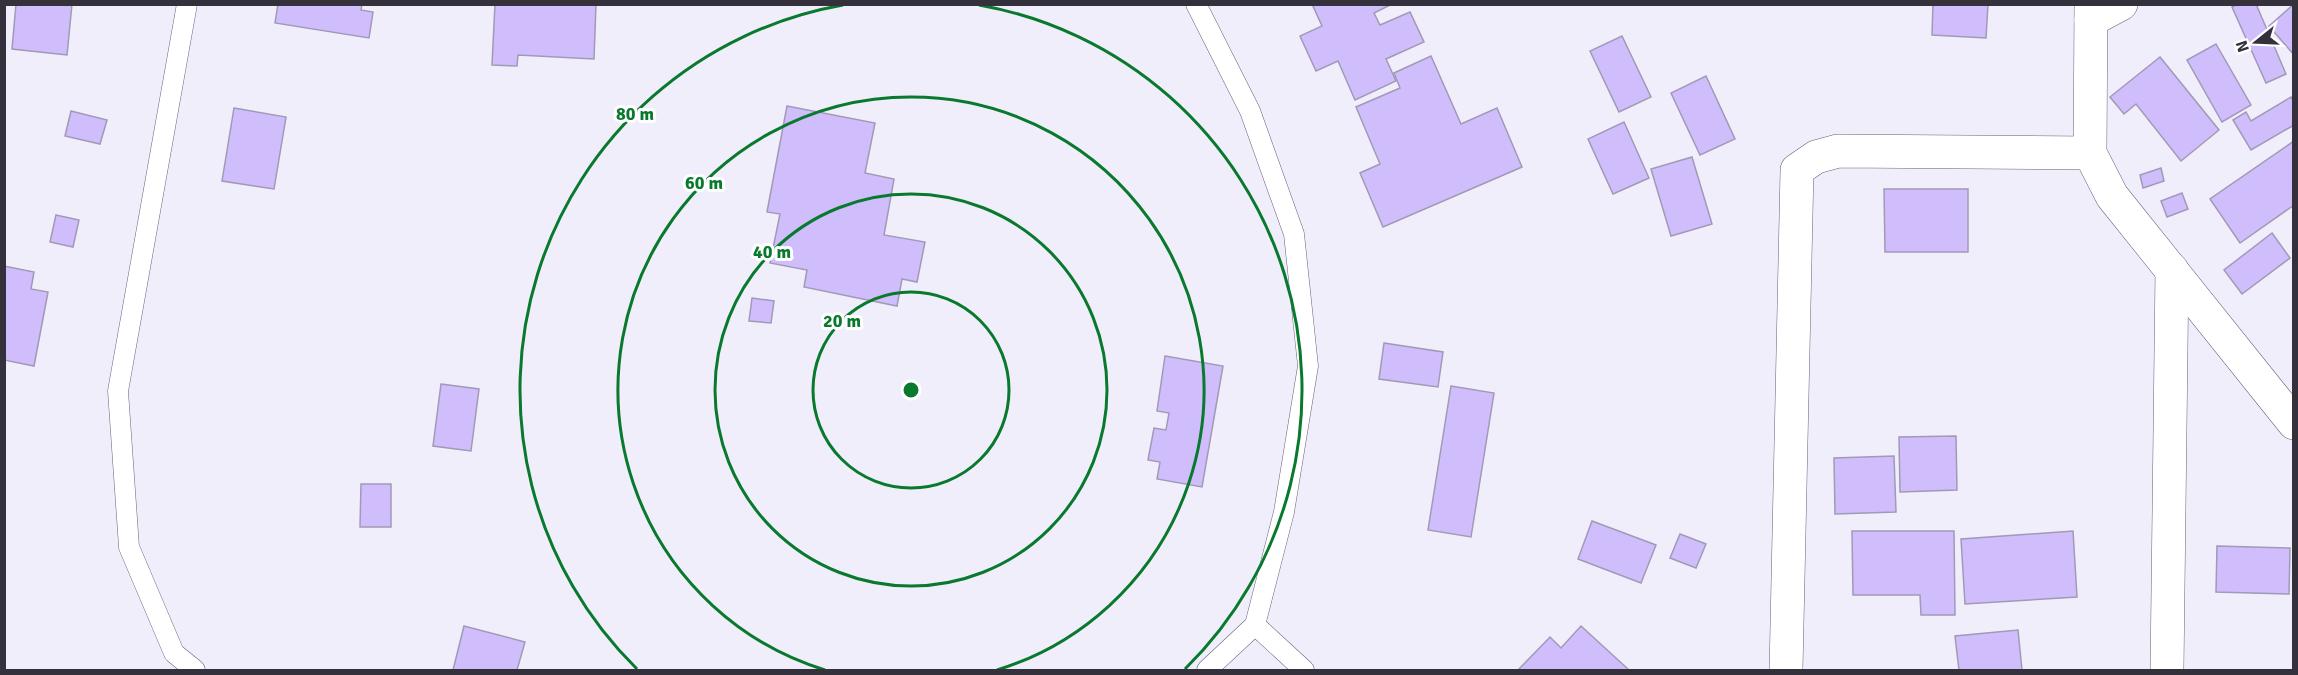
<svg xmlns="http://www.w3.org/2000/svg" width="2298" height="675" viewBox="0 0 2298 675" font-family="Signika,sans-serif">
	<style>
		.building { fill: #d0befc; stroke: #a199b7; stroke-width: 1.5 }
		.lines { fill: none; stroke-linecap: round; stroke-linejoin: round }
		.service-casing { stroke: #68607c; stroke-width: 21 }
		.minor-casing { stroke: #68607c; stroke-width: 34 }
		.service { stroke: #fff; stroke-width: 20 }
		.minor { stroke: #fff; stroke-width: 33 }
		.ring { fill: none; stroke: #09792e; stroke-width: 3 }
		.centre { fill: #09792e; stroke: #fff; stroke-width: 3 }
		.ring-label { font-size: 18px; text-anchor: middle; font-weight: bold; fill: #09792e; stroke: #fff; stroke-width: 6; stroke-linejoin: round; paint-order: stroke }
	</style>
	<rect width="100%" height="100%" fill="#f1eefb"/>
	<g class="building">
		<path d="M16,4H72L67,55L12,49Z"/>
		<path d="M278,4H362L361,10L373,12L369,38L275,23Z"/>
		<path d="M495,4H596L594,59L518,55L517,66L492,65Z"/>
		<path d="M1312,4H1392L1374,13L1380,25L1410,12L1424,42L1386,59L1396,81L1355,100L1338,61L1316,71L1300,36L1322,26Z"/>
		<path d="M1933,4H1988L1986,38L1932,35Z"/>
		<path d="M2238,4H2256L2286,74L2266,83L2232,7Z"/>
		<path d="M2294,4V55L2269,26Z"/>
		<path d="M1622,36L1651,97L1619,112L1590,51Z"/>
		<path d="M2216,44L2251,105L2222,122L2187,60Z"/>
		<path d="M1431,56L1461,124L1497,108L1522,167L1383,227L1360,173L1380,164L1356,107L1400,88L1394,73Z"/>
		<path d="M2160,57L2219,130L2181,161L2136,104L2124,114L2110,97Z"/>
		<path d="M1706,76L1735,139L1700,155L1671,93Z"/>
		<path d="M2291,97L2294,102V125L2251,150L2233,120L2246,112L2251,121Z"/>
		<path d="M787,106L875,123L865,173L894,179L884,235L925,242L917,282L902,279L897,306L804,287L807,270L770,263L780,214L767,212Z"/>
		<path d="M234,108L286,117L274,189L222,181Z"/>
		<path d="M71,111L107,120L100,144L65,136Z"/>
		<path d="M1624,122L1649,178L1613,194L1588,139Z"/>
		<path d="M2294,141V205L2240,243L2210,199Z"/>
		<path d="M1692,157L1712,224L1671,236L1651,169Z"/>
		<path d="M2161,168L2164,181L2143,188L2140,175Z"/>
		<path d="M1884,189H1968V252H1885Z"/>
		<path d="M2182,193L2188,209L2167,217L2161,201Z"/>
		<path d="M56,215L79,220L73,247L50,242Z"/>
		<path d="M2272,233L2290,258L2242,294L2224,270Z"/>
		<path d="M4,266L34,272L31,289L48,292L34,366L4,360Z"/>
		<path d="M752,298L774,301L771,323L749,321Z"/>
		<path d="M1384,343L1443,352L1438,387L1379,379Z"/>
		<path d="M1165,356L1223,366L1202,487L1157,479L1160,462L1148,460L1154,428L1166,430L1169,413L1157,411Z"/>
		<path d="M441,384L479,389L471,451L433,446Z"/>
		<path d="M1451,386L1494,393L1471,537L1428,530Z"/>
		<path d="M1956,436L1957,490L1900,492L1899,437Z"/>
		<path d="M1894,456L1896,512L1835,514L1834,458Z"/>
		<path d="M361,484H391V527H360Z"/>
		<path d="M1592,521L1656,545L1641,583L1578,559Z"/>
		<path d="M1852,531H1954L1955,615H1921L1920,595H1853Z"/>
		<path d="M2073,531L2077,597L1965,604L1961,539Z"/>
		<path d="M1680,534L1706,544L1696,568L1670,558Z"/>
		<path d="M2217,546L2290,548L2289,594L2216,592Z"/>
		<path d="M464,626L525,642L517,670H453Z"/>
		<path d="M1581,626L1629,670H1518L1550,637L1561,648Z"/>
		<path d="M2018,630L2022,670H1959L1955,636Z"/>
	</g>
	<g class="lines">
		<defs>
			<g id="service">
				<path d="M187,4L118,391L129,547L174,653L195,670"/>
				<path d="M1196,4L1250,111L1294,234L1308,366L1284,512L1255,625L1207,670"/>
				<path d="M1255,625L1304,670"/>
			</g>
			<g id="minor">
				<path d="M2091,4L2090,153L2112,196L2294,423"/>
				<path d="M2091,20L2121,4"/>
				<path d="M1786,670L1797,170L1816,157L1838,151L2090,153"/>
				<path d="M2167,670L2172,270"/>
			</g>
		</defs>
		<use href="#service" class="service-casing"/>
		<use href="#minor" class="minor-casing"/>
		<use href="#service" class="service"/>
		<use href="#minor" class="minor"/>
	</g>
	<g class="ring">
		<circle cx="911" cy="390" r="98"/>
		<circle cx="911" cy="390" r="196"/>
		<path d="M825 670A293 293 0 1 1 997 670"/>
		<path d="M637 669A391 391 0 0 1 843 5M979 5A391 391 0 0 1 1185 669"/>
	</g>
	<circle cx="911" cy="390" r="9" class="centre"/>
	<g class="ring-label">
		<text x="635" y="120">80 m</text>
		<text x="704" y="189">60 m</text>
		<text x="772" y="258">40 m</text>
		<text x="842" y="327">20 m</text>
	</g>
	<rect width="2298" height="675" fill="none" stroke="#34303c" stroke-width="12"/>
	<g transform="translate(2256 42) rotate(252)" stroke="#ffffff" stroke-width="4.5" paint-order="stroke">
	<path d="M0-4.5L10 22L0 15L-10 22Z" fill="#34303c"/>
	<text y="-9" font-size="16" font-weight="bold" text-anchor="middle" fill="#34303c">N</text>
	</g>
</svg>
